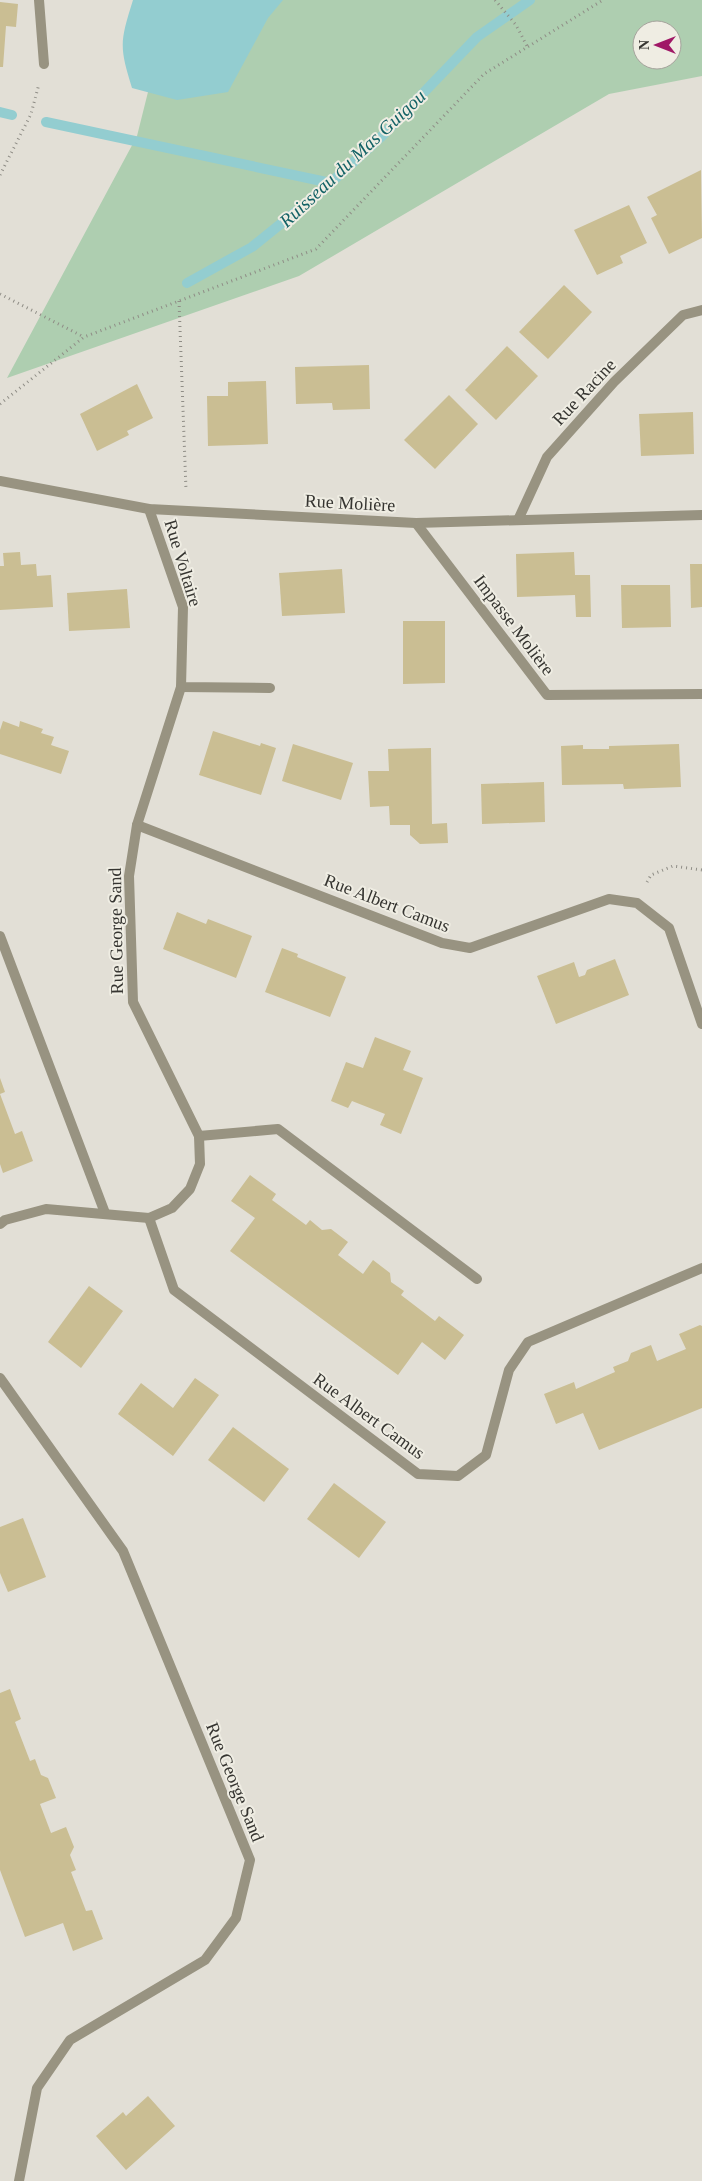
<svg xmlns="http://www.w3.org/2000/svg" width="702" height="2181" viewBox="0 0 702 2181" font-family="Georgia,serif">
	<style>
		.green { fill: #aeceb0; fill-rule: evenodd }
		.water { fill: #93cdd0 }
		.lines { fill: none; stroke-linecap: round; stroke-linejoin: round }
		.stream { stroke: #93cdd0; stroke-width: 10 }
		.building { fill: #cabe93 }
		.path { stroke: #8f8d86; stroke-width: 3; stroke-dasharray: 1 4; stroke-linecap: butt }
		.minor { stroke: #989381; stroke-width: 10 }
		.labels { text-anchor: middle; stroke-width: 4; stroke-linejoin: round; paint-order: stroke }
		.street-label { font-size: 18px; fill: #363531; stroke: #efede3 }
		.water-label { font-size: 19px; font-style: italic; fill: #136266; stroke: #efede3 }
	</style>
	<rect width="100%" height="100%" fill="#e2dfd6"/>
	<path class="green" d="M171,0H702V76L609,94L299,276L7,378L137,136ZM642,30H672V60H642Z"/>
	<path class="water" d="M133,0H283L268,18L228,92L177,100L132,88C119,46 120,42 133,0Z"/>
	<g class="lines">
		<g class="stream">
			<path d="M0,112L12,115"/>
			<path d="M46,122L331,183"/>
			<path d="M187,283L252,247L325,188L382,136L477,37L530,0"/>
		</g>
	</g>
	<g class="building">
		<path d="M0,2L18,4L16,27L6,26L3,67H0Z"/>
		<path d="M701,170L702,238L669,254L651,218L657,215L647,197Z"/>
		<path d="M629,205L647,243L620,256L623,263L597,275L574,230Z"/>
		<path d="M564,285L592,312L548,359L519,332Z"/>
		<path d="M507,346L538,376L496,420L465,390Z"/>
		<path d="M369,365L370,409L333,410L332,403L296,404L295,367Z"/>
		<path d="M266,381L268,444L208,446L207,396H228V382Z"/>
		<path d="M137,384L153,418L127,431L129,435L97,451L80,414Z"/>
		<path d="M449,395L478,424L435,469L404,440Z"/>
		<path d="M693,412L694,454L641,456L639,414Z"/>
		<path d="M20,552L21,565L36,564L37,576L51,575L53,607L0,610V566H4L3,553Z"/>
		<path d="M574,552L575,575H590L591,617H576L575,595L517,597L516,554Z"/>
		<path d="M690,564H702V607L691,608Z"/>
		<path d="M342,569L345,613L282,616L279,573Z"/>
		<path d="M621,585H670L671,627L622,628Z"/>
		<path d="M127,589L130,628L69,631L67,593Z"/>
		<path d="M403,621H445V683L403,684Z"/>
		<path d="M3,721L19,727L20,721L43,729L41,733L54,737L51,745L69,751L61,774L0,754V730Z"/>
		<path d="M213,731L260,746L261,743L276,748L261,795L199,775Z"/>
		<path d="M293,744L353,763L341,800L282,781Z"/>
		<path d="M679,744L681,787L624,789L623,784L562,785L561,746L583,745V749H609V746Z"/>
		<path d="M431,748L432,824L447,823L448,843L420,844L410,835V825H390L389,806L370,807L368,771H389L388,749Z"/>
		<path d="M544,782L545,822L482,824L481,784Z"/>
		<path d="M177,912L206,924L208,919L252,936L236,978L163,949Z"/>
		<path d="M282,948L298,954L297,957L346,977L330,1017L265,992Z"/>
		<path d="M615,959L629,995L556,1024L537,976L574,962L579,977L585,975L587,970Z"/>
		<path d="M375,1037L411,1051L403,1070L423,1078L401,1134L380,1125L385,1114L352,1101L348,1108L331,1101L346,1062L363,1068Z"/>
		<path d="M0,1078L5,1092L0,1094Z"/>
		<path d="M0,1094L15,1134L22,1131L33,1161L3,1173L0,1164Z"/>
		<path d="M250,1175L276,1194L272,1200L306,1225L310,1220L322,1230L331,1229L348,1242L338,1255L363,1274L373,1260L390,1273L391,1282L404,1291L401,1295L435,1321L439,1316L464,1335L445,1360L422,1342L398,1375L230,1251L255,1218L231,1201Z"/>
		<path d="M89,1286L123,1311L81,1368L48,1342Z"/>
		<path d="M700,1325L702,1326V1408L599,1450L583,1413L556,1424L544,1394L574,1382L576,1389L615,1372L613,1367L628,1361L631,1353L651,1345L657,1361L686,1349L679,1334Z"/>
		<path d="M195,1378L219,1395L173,1456L118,1414L141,1383L173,1408Z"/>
		<path d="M233,1427L289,1469L264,1502L208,1460Z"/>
		<path d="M334,1483L386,1522L359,1558L307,1519Z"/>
		<path d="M23,1518L46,1577L8,1592L0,1573V1527Z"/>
		<path d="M10,1689L21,1719L15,1722L30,1761L35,1759L41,1775L48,1778L56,1798L40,1804L51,1833L66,1827L74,1847L70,1855L76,1870L71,1872L86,1911L92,1910L103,1939L73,1951L63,1923L25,1937L0,1870V1693Z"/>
		<path d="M148,2096L175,2126L126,2170L96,2136L123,2112L126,2116Z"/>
	</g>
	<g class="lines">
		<g class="path">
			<path d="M495,0L516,25L527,46"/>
			<path d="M0,175L31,114L39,84"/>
			<path d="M0,294L84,337"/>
			<path d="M179,301L186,490"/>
			<path d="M0,404L84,337L316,249L484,74L603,0"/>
			<path d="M647,882L651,875L673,866L702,870"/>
		</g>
		<g class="minor">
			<path d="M39,0L44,64"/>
			<path d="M0,481L149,509L416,523L702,515"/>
			<path d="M149,509L183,607L181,687L270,688"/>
			<path d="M518,520L547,457L614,382L683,315L702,310"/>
			<path d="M416,523L547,695L702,694"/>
			<path d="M137,825L442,943L470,948L609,899L637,903L669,928L702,1024"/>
			<path d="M0,936L105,1213"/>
			<path d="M199,1136L278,1129L477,1279"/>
			<path d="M149,1218L174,1290L418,1474L458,1476L486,1455L509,1370L528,1342L702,1268"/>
			<path d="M0,1224L5,1220L46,1209L149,1218L172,1208L190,1189L200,1164L199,1136L133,1002L129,876L137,825L181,687"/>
			<path d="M0,1378L123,1551L250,1860L236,1918L205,1960L70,2040L37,2088L19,2181"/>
		</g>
	</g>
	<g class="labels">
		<g class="street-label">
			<text transform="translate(584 392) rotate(-47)" y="6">Rue Racine</text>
			<text transform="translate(350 503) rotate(3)" y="6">Rue Molière</text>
			<text transform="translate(183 563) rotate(73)" y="6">Rue Voltaire</text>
			<text transform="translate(514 625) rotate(53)" y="6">Impasse Molière</text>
			<text transform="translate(387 903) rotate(21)" y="6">Rue Albert Camus</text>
			<text transform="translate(116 931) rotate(-91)" y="6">Rue George Sand</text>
			<text transform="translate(369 1416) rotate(36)" y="6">Rue Albert Camus</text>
			<text transform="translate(235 1782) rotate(68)" y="6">Rue George Sand</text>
		</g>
		<g class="water-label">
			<text transform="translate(352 158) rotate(-43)" y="7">Ruisseau du Mas Guigou</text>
		</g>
	</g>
	<g transform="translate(657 45) rotate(270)"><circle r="24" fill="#efede3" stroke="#a5a39c"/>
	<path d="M0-4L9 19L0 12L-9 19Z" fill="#a01866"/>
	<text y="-8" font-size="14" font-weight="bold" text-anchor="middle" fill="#363531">N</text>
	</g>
</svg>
